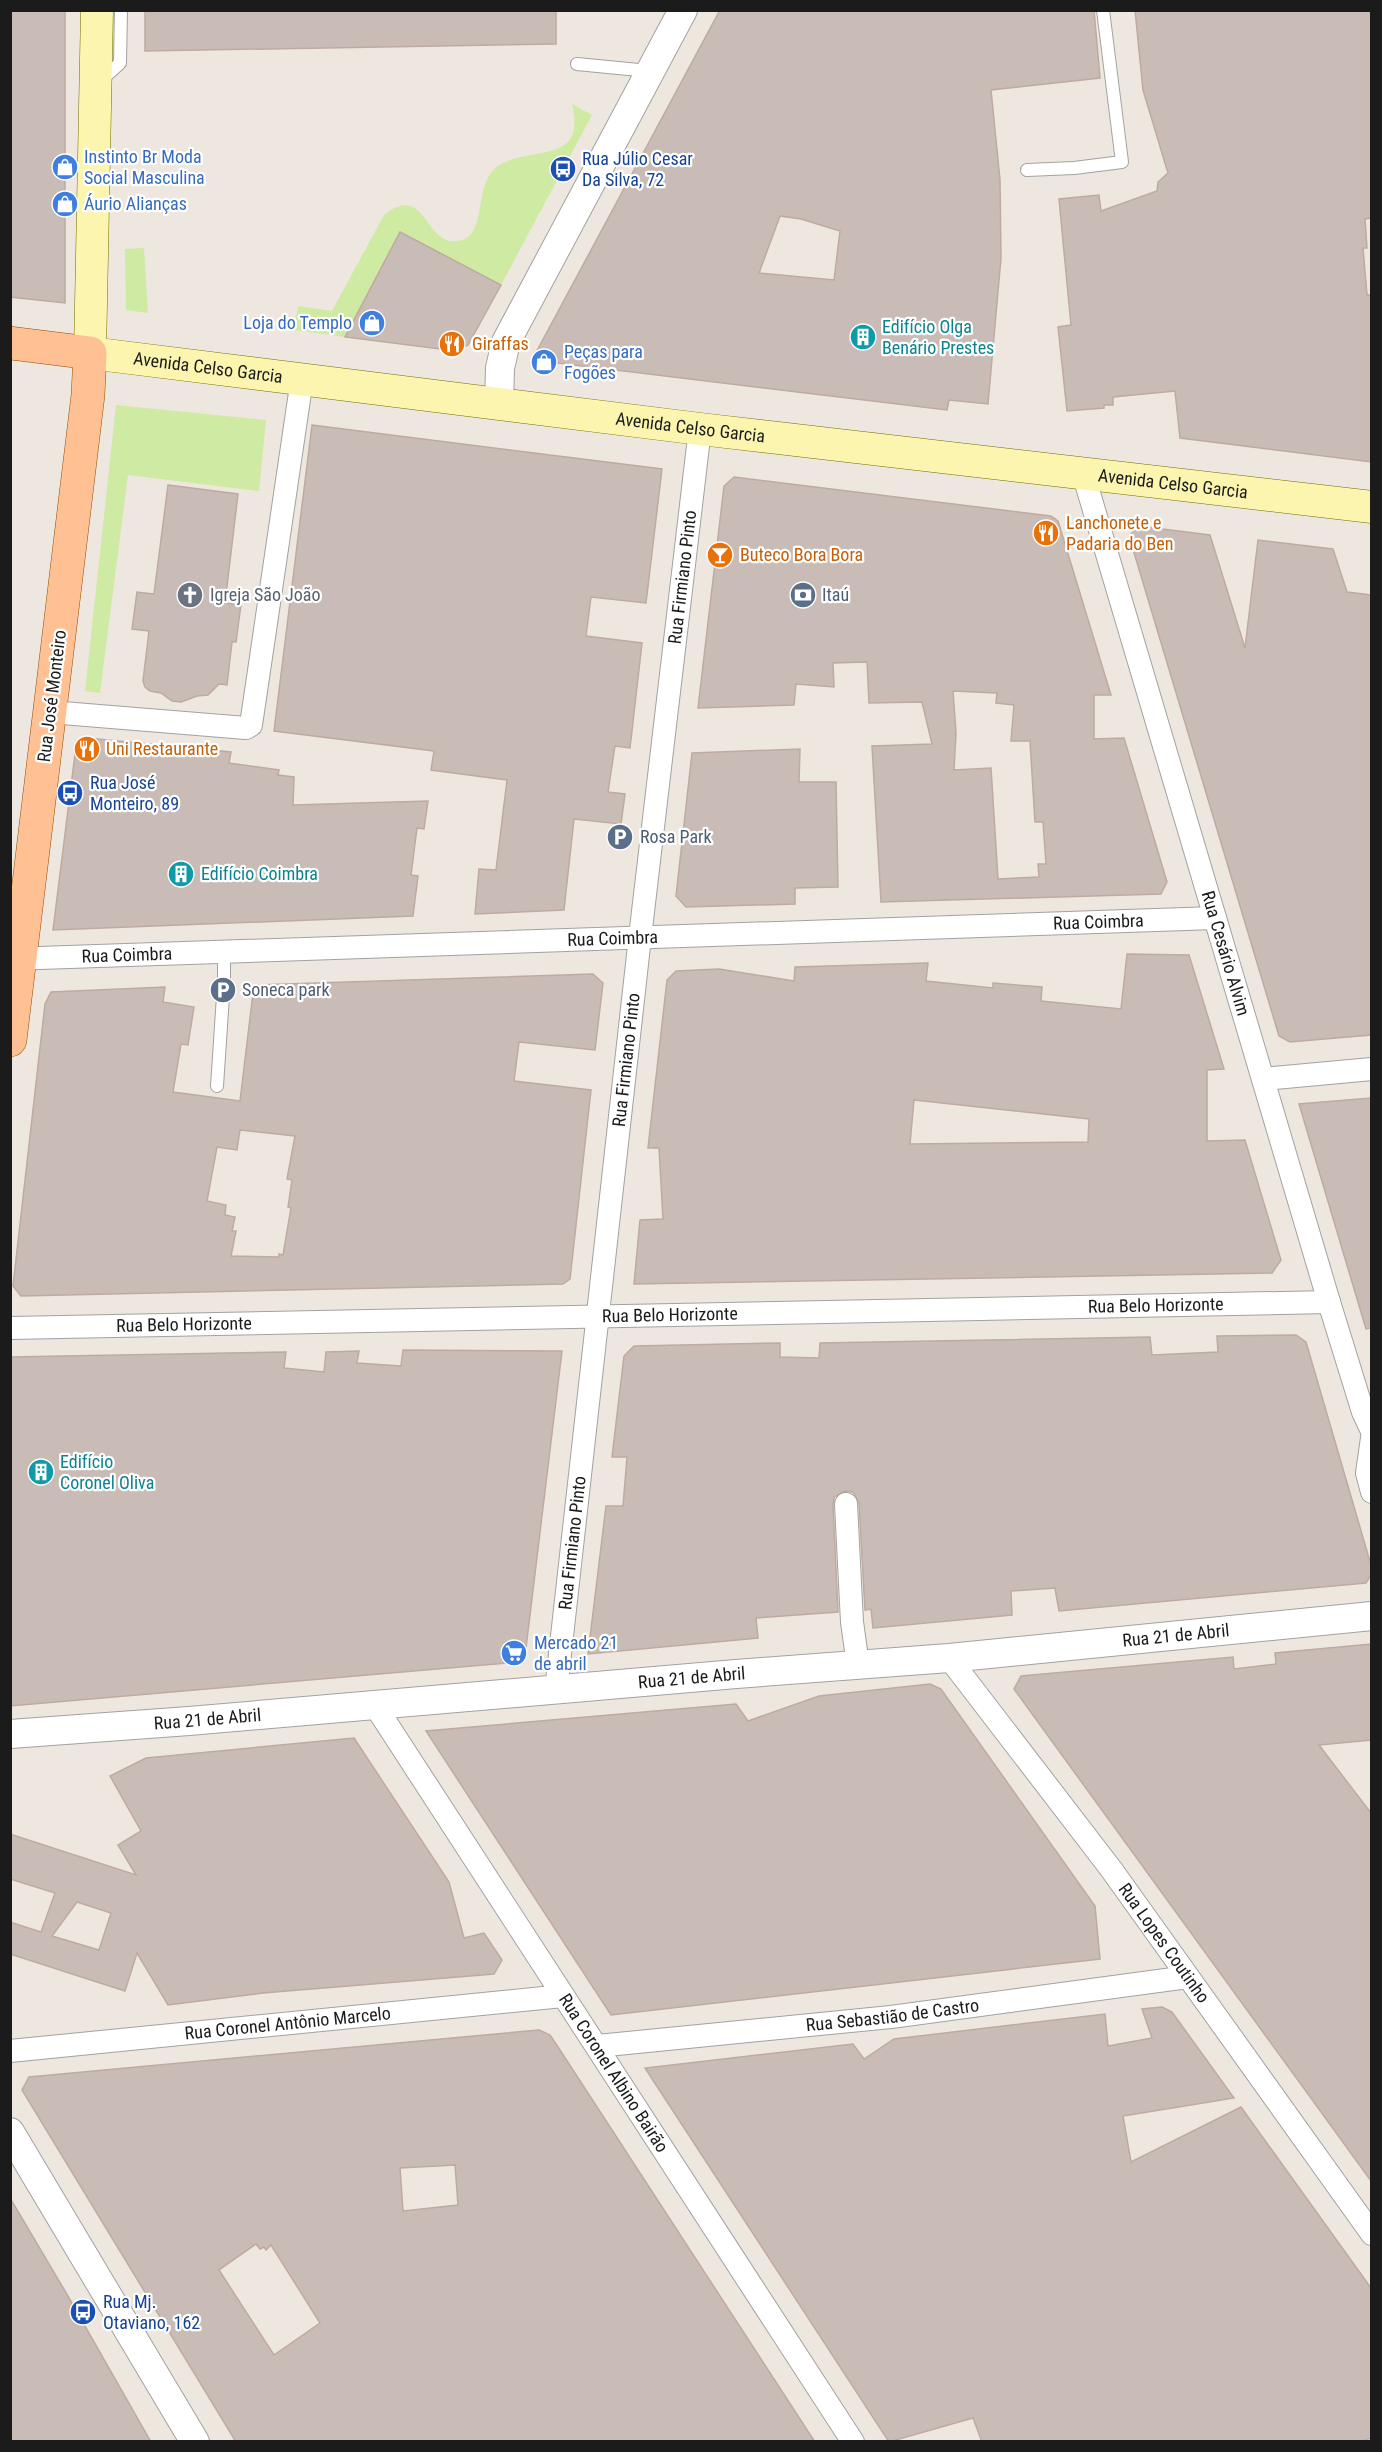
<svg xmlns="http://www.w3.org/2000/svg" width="1382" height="2452" viewBox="0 0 1382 2452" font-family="'Roboto Condensed',sans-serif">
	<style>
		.grass { fill: #cfeaa2 }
		.building { fill: #c9bcb6; stroke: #bfaaa1; stroke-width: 1.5; fill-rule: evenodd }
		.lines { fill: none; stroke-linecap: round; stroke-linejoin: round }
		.service-casing { stroke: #a2a2a2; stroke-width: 14 }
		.minor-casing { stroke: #a2a2a2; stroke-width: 24 }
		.tertiary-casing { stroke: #a2a2a2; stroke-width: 30 }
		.secondary-casing { stroke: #726f01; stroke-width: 33 }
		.primary-casing { stroke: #914d00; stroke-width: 34 }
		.service { stroke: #fff; stroke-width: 12 }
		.minor { stroke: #fff; stroke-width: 22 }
		.tertiary { stroke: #fff; stroke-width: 28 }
		.secondary { stroke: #fbf5af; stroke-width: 32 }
		.primary { stroke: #ffc193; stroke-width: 33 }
		.labels { text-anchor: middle; stroke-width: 4.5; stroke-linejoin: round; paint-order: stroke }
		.shop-label { font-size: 18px; fill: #366cbe; stroke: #fff; text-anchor: start }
		.transit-label { font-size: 18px; fill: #164399; stroke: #fff; text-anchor: start }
		.culture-label { font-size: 18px; fill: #0d838f; stroke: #fff; text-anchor: start }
		.food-label { font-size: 18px; fill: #c56008; stroke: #fff; text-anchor: start }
		.street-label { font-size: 18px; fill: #1b1b1b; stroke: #fff }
		.worship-label { font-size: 18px; fill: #5b616d; stroke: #fff; text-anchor: start }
		.service-label { font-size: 18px; fill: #4e5e75; stroke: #fff; text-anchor: start }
	</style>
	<rect width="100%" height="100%" fill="#ede7df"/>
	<g class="grass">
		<path d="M572,104L592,115L501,285L400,232L344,337L294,330L298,306L332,311L384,215C428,180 424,252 462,240C488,232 473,183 498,166C530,145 587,166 572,104Z"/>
		<path d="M144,248L148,313L126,310L125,249Z"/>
		<path d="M116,405L266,420L259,491L128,475L100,693L85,691Z"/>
	</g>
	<g class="building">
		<path d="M10,10H65V303L10,297Z"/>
		<path d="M145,10H556V44L145,51Z"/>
		<path d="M720,10H1094L1100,78L991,90L1000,180L1001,258L988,404L949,400L947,410L532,360ZM780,216L801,219L840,231L834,280L759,273Z"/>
		<path d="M1135,10H1371V218L1365,219L1367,248H1363L1367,295H1371V462L1180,438L1175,391L1113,397V405H1104V408L1067,411L1058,327L1071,325L1059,199L1099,195L1101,211L1157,191L1158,182L1168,173L1143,90Z"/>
		<path d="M400,232L501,285L468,345L456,351L345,337Z"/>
		<path d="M312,425L662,469L646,603L591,597L586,636L642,643L630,748L615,746L608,792L625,794L621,824L574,819L564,910L475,914L479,869L496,870L507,780L431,770L434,751L274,731Z"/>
		<path d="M734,477L1051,516L1058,521L1111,695H1094V739L1124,738L1167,882L1161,894L881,902L872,746L932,744L922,702L869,703L867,662L833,663L834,687L796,684L794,705L698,708L724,486ZM953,691L997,693L996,703L1014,705L1011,741H1030L1035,822H1043L1046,864H1038L1039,877L998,879L991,768L954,770L956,733Z"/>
		<path d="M168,485L238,494L225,603L241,605L236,642H232L227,685L219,684L208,695L197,696L181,702L172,701L161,693L150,691L145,687L143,681L149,631L132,629L137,592L154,594Z"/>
		<path d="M1138,526L1210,535L1245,648L1258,540L1333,549L1347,592L1371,595V1035L1290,1042L1279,1036L1129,536Z"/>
		<path d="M87,738L231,752L229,763L279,770L278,775L294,777L293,805L428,801L424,829L417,828L411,875L418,876L413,916L53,930L76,746Z"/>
		<path d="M800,749L799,782H836L838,887L795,888V904L686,907L676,896L692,753Z"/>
		<path d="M1127,954L1189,955L1224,1069L1207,1070V1141L1245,1140L1281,1260L1272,1273L634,1284L640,1220L663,1219L659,1148H648L667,980L676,971L719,969L794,981L795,967L928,963L926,981L993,988V983L1042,987L1041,1001L1121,1009ZM914,1100L1089,1119L1088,1142L910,1144Z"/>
		<path d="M593,974L603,983L595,1050L519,1042L514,1081L591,1090L570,1279L563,1284L21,1296L13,1286L45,1004L51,992L165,987L163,1002L194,1007L188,1045L181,1044L173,1092L240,1101L254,985ZM240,1130L295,1136L287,1179L292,1180L288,1207L291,1208L283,1255L279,1254V1257L231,1256L236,1231H232L235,1217L225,1215L226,1205L207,1201L217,1147L237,1150Z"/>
		<path d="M1371,1098V1328L1366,1329L1299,1104Z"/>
		<path d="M1296,1335L1306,1342L1371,1565V1575L1366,1583L1059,1611L1055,1588L1011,1591L1012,1615L873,1628L871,1609L865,1610L859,1503L853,1492L845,1491L834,1497L833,1505L838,1612L756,1618L758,1638L588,1654L606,1506H623L627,1457H612L624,1356L634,1346L780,1343V1357L819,1358L820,1343L1150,1337L1152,1355L1218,1352L1217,1336Z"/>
		<path d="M403,1350L562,1351L525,1656L518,1662L10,1706V1357L286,1352L284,1368L324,1372L326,1352L359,1351L357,1363L401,1366Z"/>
		<path d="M1371,1644V1740L1319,1745L1371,1813V2181L1014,1689L1021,1676L1233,1657L1234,1669L1276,1664L1275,1653Z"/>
		<path d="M930,1684L941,1689L1095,1906L1100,1959L611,2015L426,1731L736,1704L748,1721L819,1696Z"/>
		<path d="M354,1738L449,1882L464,1938L484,1933L502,1960L494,1974L263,1993L168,2005L137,1953L125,1991L10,1954V1922L41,1932L55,1893L10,1879V1834L136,1875L118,1845L141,1831L110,1776L146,1758ZM77,1902L111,1913L99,1950L52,1936Z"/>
		<path d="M1162,2007L1172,2012L1234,2098L1123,2116L1131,2162L1241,2107L1371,2288V2438L1360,2442H982L973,2418L889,2442L645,2068L853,2044L864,2059L894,2039L1105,2014L1108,2046L1152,2038L1142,2009Z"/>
		<path d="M539,2030L550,2035L558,2047L815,2442H236L22,2090L29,2077ZM455,2165L458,2205L403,2211L400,2168ZM256,2244L260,2249L264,2247L266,2250L271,2245L320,2323L274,2355L219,2270Z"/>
		<path d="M10,2198L65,2291L151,2442H10Z"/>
	</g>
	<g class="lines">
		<defs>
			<g id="service">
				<path d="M577,64L649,71"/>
				<path d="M99,82L120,63L121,10"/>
				<path d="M1027,170L1074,168L1122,162L1103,10"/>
				<path d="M217,1086L224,981V952"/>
			</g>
			<g id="minor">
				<path id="s1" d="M1083,473L1329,1302L1363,1412L1372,1431"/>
				<path d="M50,712L246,728L251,725L302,379"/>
				<path id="s2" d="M10,959L1215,918"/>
				<path d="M1263,1079L1372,1069"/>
				<path id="s3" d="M10,1328L1329,1302"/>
				<path d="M1372,1438L1367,1473L1372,1492"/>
				<path d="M846,1504L852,1622L858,1665"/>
				<path id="s4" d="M949,1658L1111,1869L1372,2234"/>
				<path id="s5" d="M556,1690L640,937L700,429"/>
				<path id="s6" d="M374,1704L853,2442"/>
				<path id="s7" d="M597,2046L891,2017L1188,1977"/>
				<path id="s8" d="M10,2051L563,1996"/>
			</g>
			<g id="tertiary">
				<path d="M499,404L500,368L506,342L683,10"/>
				<path id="s9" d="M10,1734L189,1721L736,1674L949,1658L1372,1616"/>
				<path d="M10,2132L195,2442"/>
			</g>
			<g id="secondary">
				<path id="s10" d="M97,10L90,353L700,429L1372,507"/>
			</g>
			<path id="primary" d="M10,343L90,353L88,395L10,1040"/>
		</defs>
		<use href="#service" class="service-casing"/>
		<use href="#minor" class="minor-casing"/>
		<use href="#tertiary" class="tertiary-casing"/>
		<use href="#secondary" class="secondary-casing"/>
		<use href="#primary" class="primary-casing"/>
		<use href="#service" class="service"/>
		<use href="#minor" class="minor"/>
		<use href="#tertiary" class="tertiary"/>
		<use href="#secondary" class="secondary"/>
		<use href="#primary" class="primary"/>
	</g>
	<defs>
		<symbol id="shop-disc" viewBox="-11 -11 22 22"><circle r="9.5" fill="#3f7fe0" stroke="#fff"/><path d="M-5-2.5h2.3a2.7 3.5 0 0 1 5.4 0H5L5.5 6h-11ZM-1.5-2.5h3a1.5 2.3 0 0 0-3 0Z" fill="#fff"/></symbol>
		<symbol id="bus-disc" viewBox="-11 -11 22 22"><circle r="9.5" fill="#1a4fb4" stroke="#fff"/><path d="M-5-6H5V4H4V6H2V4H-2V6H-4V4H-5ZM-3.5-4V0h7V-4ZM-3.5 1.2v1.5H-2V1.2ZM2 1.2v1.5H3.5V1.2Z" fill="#fff"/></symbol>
		<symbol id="building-disc" viewBox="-11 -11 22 22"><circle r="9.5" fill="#0f9aa8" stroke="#fff"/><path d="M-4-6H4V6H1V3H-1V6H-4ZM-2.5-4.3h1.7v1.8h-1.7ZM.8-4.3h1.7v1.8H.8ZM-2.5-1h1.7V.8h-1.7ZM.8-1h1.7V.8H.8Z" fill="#fff"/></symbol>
		<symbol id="restaurant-disc" viewBox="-11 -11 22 22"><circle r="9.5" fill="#e8710a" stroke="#fff"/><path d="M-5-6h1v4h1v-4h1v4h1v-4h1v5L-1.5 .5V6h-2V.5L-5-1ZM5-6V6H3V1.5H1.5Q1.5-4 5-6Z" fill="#fff"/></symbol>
		<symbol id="bar-disc" viewBox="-11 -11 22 22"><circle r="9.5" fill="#e8710a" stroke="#fff"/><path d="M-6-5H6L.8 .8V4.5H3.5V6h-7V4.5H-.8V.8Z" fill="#fff"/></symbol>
		<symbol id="church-disc" viewBox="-11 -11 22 22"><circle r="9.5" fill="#6b7280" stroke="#fff"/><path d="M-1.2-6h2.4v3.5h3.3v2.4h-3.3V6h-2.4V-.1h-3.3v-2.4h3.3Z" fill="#fff"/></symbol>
		<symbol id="bank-disc" viewBox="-11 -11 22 22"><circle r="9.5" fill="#5c6f8a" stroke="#fff"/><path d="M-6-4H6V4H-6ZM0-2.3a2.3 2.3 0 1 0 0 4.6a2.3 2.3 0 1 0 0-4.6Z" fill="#fff"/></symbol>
		<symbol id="parking-disc" viewBox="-11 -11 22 22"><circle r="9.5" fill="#5c6f8a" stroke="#fff"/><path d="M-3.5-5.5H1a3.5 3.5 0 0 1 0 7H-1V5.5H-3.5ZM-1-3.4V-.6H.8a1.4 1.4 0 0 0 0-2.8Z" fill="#fff"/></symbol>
		<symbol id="supermarket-disc" viewBox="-11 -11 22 22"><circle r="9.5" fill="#3f7fe0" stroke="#fff"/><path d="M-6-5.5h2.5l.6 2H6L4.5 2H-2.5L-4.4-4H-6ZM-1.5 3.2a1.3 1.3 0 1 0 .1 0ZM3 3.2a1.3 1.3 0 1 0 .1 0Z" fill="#fff"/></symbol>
	</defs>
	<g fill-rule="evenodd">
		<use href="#shop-disc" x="50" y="152" width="30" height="30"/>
		<use href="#bus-disc" x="548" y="154" width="30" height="30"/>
		<use href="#shop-disc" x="50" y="189" width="30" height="30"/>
		<use href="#shop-disc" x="357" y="308" width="30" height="30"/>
		<use href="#building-disc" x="848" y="322" width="30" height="30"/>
		<use href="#restaurant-disc" x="437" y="329" width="30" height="30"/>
		<use href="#shop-disc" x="529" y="347" width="30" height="30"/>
		<use href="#restaurant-disc" x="1031" y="518" width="30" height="30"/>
		<use href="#bar-disc" x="705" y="540" width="30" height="30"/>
		<use href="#church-disc" x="175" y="580" width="30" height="30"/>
		<use href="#bank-disc" x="788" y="580" width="30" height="30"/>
		<use href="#restaurant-disc" x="72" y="734" width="30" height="30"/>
		<use href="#bus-disc" x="55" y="778" width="30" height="30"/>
		<use href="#parking-disc" x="605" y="822" width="30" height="30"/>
		<use href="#building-disc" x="166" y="859" width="30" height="30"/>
		<use href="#parking-disc" x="208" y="975" width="30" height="30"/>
		<use href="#building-disc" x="26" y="1457" width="30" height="30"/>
		<use href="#supermarket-disc" x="499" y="1638" width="30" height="30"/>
		<use href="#bus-disc" x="68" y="2297" width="30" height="30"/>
	</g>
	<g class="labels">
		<g class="shop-label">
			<text x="84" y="163">Instinto Br Moda<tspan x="84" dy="21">Social Masculina</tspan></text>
			<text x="84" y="210">Áurio Alianças</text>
			<text x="352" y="329" text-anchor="end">Loja do Templo</text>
			<text x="564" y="358">Peças para<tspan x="564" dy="21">Fogões</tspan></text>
			<text x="534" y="1649">Mercado 21<tspan x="534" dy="21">de abril</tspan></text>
		</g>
		<g class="transit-label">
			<text x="582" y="165">Rua Júlio Cesar<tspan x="582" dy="21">Da Silva, 72</tspan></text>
			<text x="90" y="789">Rua José<tspan x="90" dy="21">Monteiro, 89</tspan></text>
			<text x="103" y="2308">Rua Mj.<tspan x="103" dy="21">Otaviano, 162</tspan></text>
		</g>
		<g class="culture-label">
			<text x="882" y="333">Edifício Olga<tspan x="882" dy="21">Benário Prestes</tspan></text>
			<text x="201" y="880">Edifício Coimbra</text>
			<text x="60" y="1468">Edifício<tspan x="60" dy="21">Coronel Oliva</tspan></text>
		</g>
		<g class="food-label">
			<text x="472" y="350">Giraffas</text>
			<text x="1066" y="529">Lanchonete e<tspan x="1066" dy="21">Padaria do Ben</tspan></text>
			<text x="740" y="561">Buteco Bora Bora</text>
			<text x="106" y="755">Uni Restaurante</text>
		</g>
		<g class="street-label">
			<text dy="6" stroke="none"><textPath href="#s10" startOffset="462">Avenida Celso Garcia</textPath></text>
			<text dy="6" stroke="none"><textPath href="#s10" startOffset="948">Avenida Celso Garcia</textPath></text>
			<text dy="6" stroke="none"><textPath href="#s10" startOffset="1434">Avenida Celso Garcia</textPath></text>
			<text dy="6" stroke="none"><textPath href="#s5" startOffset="1120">Rua Firmiano Pinto</textPath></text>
			<text transform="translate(52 696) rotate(-83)" y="6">Rua José Monteiro</text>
			<text dy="6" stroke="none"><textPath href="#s2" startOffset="1089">Rua Coimbra</textPath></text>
			<text dy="6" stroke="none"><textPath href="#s2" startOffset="603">Rua Coimbra</textPath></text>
			<text dy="6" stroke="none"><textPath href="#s1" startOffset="501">Rua Cesário Alvim</textPath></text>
			<text dy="6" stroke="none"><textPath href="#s2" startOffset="117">Rua Coimbra</textPath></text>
			<text dy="6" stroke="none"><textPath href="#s5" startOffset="634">Rua Firmiano Pinto</textPath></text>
			<text dy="6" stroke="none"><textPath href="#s3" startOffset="1146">Rua Belo Horizonte</textPath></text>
			<text dy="6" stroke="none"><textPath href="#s3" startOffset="660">Rua Belo Horizonte</textPath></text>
			<text dy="6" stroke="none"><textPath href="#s3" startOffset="174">Rua Belo Horizonte</textPath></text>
			<text dy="6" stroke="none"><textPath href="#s5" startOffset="148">Rua Firmiano Pinto</textPath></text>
			<text dy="6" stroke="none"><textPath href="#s9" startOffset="1170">Rua 21 de Abril</textPath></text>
			<text dy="6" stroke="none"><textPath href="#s9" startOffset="684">Rua 21 de Abril</textPath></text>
			<text dy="6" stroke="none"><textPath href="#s9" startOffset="198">Rua 21 de Abril</textPath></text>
			<text dy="6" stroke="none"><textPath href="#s4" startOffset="357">Rua Lopes Coutinho</textPath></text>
			<text dy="6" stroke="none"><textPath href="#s7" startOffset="297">Rua Sebastião de Castro</textPath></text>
			<text dy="6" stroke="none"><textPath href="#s8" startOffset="279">Rua Coronel Antônio Marcelo</textPath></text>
			<text dy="6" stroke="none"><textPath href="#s6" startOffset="440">Rua Coronel Albino Bairão</textPath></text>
		</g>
		<g class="worship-label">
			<text x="210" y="601">Igreja São João</text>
		</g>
		<g class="service-label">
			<text x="822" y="601">Itaú</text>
			<text x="640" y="843">Rosa Park</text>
			<text x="242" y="996">Soneca park</text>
		</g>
	</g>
	<rect width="1382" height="2452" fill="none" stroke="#1b1b1b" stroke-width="24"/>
</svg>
